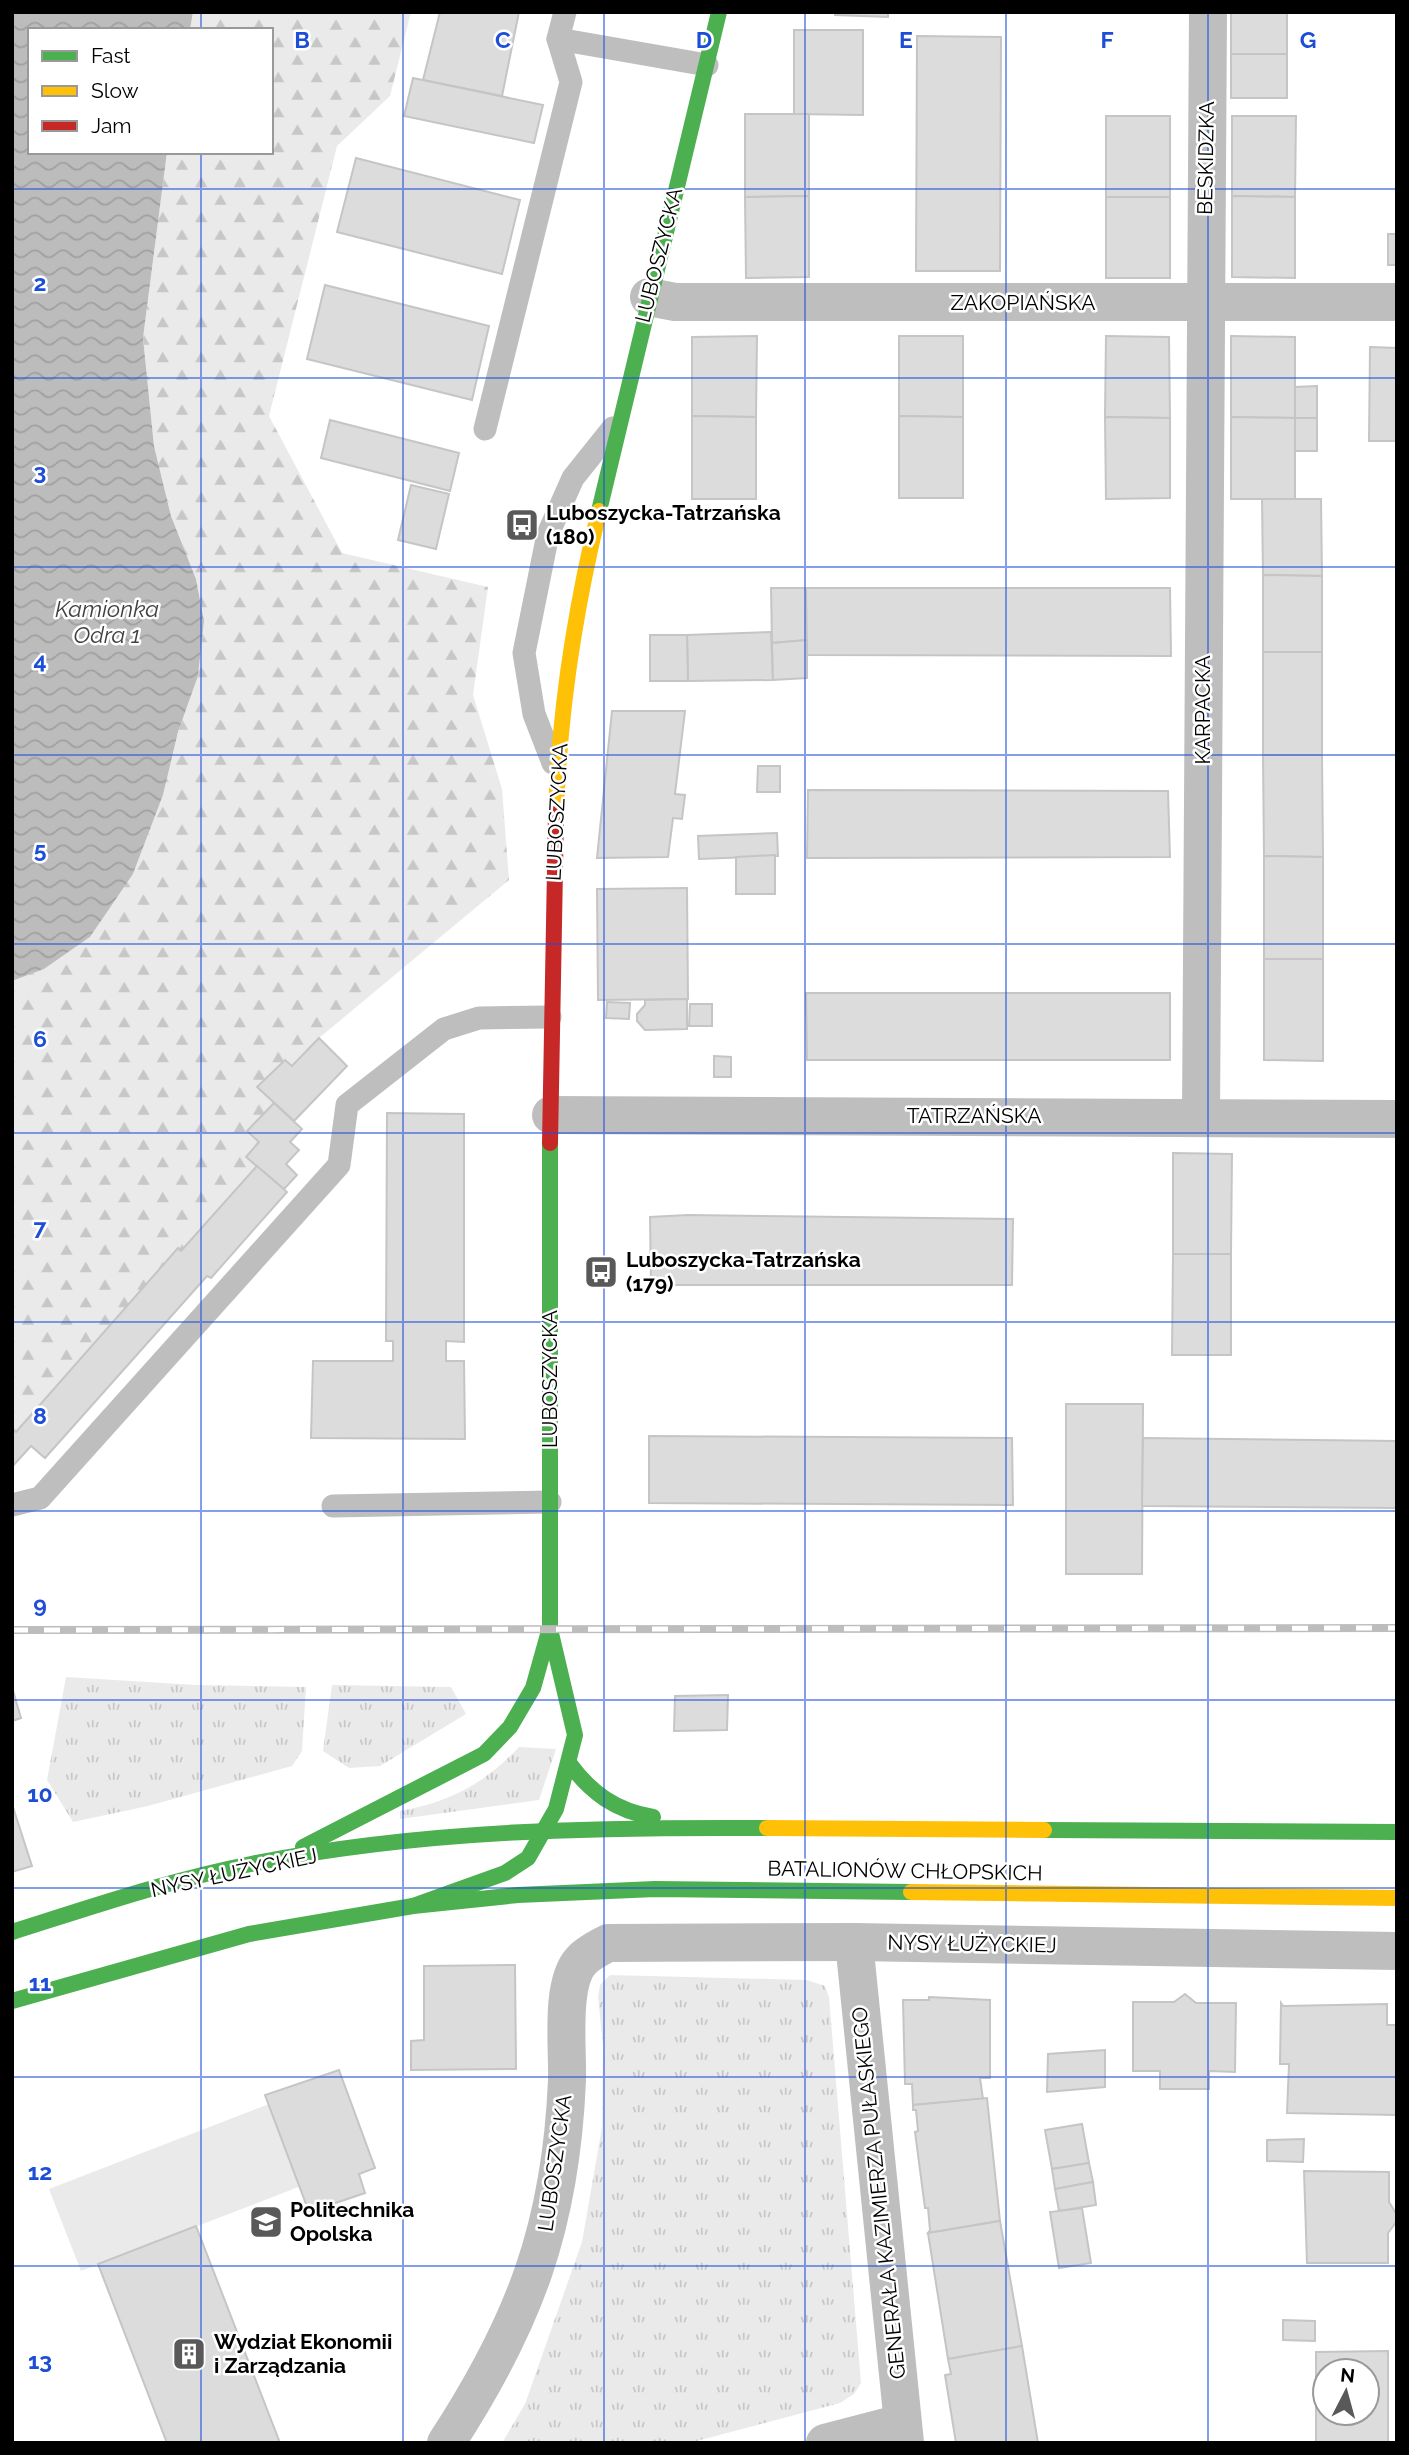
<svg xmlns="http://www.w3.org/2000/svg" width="1409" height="2455" viewBox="0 0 1409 2455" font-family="Raleway,sans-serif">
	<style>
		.grass { fill: url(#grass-tufts) }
		.forest { fill: url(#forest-firs) }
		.garden { fill: #eaeaea }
		.water { fill: url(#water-waves) }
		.building { fill: #dcdcdc; stroke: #c5c5c5; stroke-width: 2; fill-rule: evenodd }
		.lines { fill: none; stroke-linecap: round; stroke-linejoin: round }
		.lane { stroke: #bebebe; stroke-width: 23 }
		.street { stroke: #bebebe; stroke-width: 38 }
		.fast { stroke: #4caf50; stroke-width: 16 }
		.slow { stroke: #ffc107; stroke-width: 16 }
		.jam { stroke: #c62828; stroke-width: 16 }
		.rail-casing { stroke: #bdbdbd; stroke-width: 8 }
		.rail { stroke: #fff; stroke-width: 5; stroke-dasharray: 16; stroke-linecap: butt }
		.grid { fill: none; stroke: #1d4ed8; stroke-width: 2; stroke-opacity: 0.55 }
		.labels { text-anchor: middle; stroke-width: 5; stroke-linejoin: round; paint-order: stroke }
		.street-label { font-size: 21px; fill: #000; stroke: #fff }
		.poi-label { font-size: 21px; font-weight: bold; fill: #000; stroke: #fff; text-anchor: start }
		.water-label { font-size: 23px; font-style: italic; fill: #404040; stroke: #fff }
		.grid-label { font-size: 23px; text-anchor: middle; font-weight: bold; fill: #1d4ed8; stroke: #fff; stroke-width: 5; stroke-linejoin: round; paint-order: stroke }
	</style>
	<defs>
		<pattern id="grass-tufts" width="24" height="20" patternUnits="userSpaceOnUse" patternTransform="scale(1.75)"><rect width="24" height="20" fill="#eaeaea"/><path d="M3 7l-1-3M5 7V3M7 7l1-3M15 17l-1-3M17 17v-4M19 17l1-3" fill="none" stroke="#c7c7c7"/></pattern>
		<pattern id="forest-firs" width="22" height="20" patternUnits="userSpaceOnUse" patternTransform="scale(1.75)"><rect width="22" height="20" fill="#eaeaea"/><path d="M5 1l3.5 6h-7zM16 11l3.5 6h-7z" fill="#c7c7c7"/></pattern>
		<pattern id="water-waves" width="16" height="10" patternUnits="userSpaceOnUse" patternTransform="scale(1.75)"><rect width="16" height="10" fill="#bcbcbc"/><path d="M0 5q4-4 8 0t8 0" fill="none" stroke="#a0a0a0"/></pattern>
	</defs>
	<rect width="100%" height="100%" fill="#fff"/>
	<g class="grass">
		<path d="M66,1677L196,1685L306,1687L302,1751L292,1766L148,1806L73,1822L47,1780Z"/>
		<path d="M332,1685L451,1687L466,1714L380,1766L349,1768L323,1751Z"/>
		<path d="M519,1747L556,1749L539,1800L400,1819V1811C450,1802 484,1784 519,1747Z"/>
		<path d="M610,1975L807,1980L825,1986L829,1997L861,2383L854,2394L840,2403L689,2443H502L525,2404L582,2242L602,2127L603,2046L598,1997L600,1985Z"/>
	</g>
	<path class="forest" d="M193,12H411L390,96L337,146L269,416L342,553L488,587L473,695L502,789L509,880L319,1038L292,1066L284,1060L257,1087L273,1103L247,1131L259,1142L257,1166L181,1251L178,1248L16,1432L12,1428V981L44,969L90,937L133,874L163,795L178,732L198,676L204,621L196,579L171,516L154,446L143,338L167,152H271V30H190Z"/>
	<path class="garden" d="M269,2104L301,2186L81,2271L49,2189Z"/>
	<path class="water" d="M12,12H193L190,30H30V152H167L143,338L154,446L171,516L196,579L204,621L198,676L178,732L163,795L133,874L90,937L44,969L12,981Z"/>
	<g class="building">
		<path d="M440,12H519L502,96L423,80Z"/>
		<path d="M835,12H888V17L835,15Z"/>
		<rect x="1231" y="12" width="56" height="42"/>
		<path d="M794,30H863V115L794,114Z"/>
		<path d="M917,36L1001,37L1000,271H916Z"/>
		<rect x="1231" y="54" width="56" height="44"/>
		<path d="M413,78L543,105L534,143L404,116Z"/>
		<path d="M745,114H809V196L745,197Z"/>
		<rect x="1106" y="116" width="64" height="81"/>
		<path d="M1232,116H1296L1295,197L1232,196Z"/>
		<path d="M356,158L520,200L502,274L337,232Z"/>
		<path d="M809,196V277L746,278L745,197Z"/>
		<path d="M1232,196L1295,197V278L1232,277Z"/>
		<rect x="1106" y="197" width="64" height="81"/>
		<rect x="1388" y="234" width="9" height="31"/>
		<path d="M325,285L489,326L472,400L307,359Z"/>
		<path d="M757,336L756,417L692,416V337Z"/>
		<path d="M899,336H963V417L899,416Z"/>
		<path d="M1106,336L1169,337L1170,418L1105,417Z"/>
		<path d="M1231,336L1295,337V418L1231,417Z"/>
		<path d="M1370,347L1397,348V441H1369Z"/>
		<path d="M1317,386V418H1295V387Z"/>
		<path d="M692,416L756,417V499H692Z"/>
		<path d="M899,416L963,417V498H899Z"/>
		<path d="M1105,417L1170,418V498L1106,499Z"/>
		<path d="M1231,417L1295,418V499H1231Z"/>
		<rect x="1295" y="418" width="22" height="33"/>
		<path d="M330,420L459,453L450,491L321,458Z"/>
		<path d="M411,485L449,494L436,549L398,540Z"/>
		<path d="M1262,499H1321L1322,576L1263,575Z"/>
		<path d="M1263,575L1322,576V652H1263Z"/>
		<path d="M771,588H806L807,640L772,643Z"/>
		<path d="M806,588H1170L1171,656L807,655Z"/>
		<path d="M771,632L773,680L688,681L687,635Z"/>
		<path d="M650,635H687L688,681H650Z"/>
		<path d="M807,640V678L773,680L772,643Z"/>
		<rect x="1263" y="652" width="59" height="103"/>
		<path d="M612,711H685L675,794L685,795L682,819L673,818L668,857L597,858Z"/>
		<path d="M1263,755H1322L1323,857L1264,856Z"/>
		<path d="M758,766H780V792H757Z"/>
		<path d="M808,790L1168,791L1170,857L807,858Z"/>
		<path d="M777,833L778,856L699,859L698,836Z"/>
		<path d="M775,855V894H736V857Z"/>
		<path d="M1264,856L1323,857V959H1264Z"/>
		<path d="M687,888L688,999L598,1000L597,889Z"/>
		<path d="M1264,959H1323V1061L1264,1060Z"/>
		<path d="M806,993H1170V1060H807Z"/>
		<path d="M687,999V1029L645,1030L637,1021V1014L645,1005V1000Z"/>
		<path d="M607,1002L630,1003L629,1019L606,1018Z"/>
		<path d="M690,1004H712V1026H689Z"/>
		<path d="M319,1038L347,1066L294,1121L257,1087L285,1060L292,1066Z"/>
		<path d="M714,1056L731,1057V1077H714Z"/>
		<path d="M274,1103L302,1129L290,1142L299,1150L286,1164L297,1175L284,1189L246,1157L259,1142L247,1131Z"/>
		<path d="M387,1113L464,1114V1342L446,1341V1361H464L465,1439L311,1438L313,1361H393V1341H386Z"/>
		<path d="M1173,1153L1232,1154L1231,1254H1173Z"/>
		<path d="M257,1166L287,1192L211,1278L207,1276L45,1458L31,1446L12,1467V1428L16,1432L178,1248L181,1251Z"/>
		<path d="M688,1215L1013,1219L1012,1285H651L650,1217Z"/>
		<path d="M1173,1254H1231V1355H1172Z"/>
		<path d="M1066,1404H1143L1142,1574H1066Z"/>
		<path d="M649,1436L1012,1438L1013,1505L649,1503Z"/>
		<path d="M1143,1438L1397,1441V1508L1142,1506Z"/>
		<path d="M12,1687L21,1718L12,1721Z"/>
		<path d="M728,1695L727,1730L674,1731L675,1696Z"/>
		<path d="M12,1804L32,1866L12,1872Z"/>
		<path d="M515,1965L516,2069L411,2070V2041L424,2040V1966Z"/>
		<path d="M1185,1994L1196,2003H1236L1235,2072L1209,2071V2089H1160V2071H1133V2002H1174Z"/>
		<path d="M929,1997L990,2000V2078H980L983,2099L913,2105L912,2084H905L903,2000H929Z"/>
		<path d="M1281,2003L1283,2006L1387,2004V2025H1397V2115L1287,2113L1289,2064H1280Z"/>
		<path d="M1105,2050V2087L1047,2092L1048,2054Z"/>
		<path d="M339,2070L375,2168L359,2174L365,2193L309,2212L265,2095Z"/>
		<path d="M987,2098L1000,2221L928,2233L930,2230L928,2208H925L915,2132L918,2131L916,2110H913V2105Z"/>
		<path d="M1082,2124L1089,2163L1052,2169L1045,2130Z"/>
		<path d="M1304,2139L1303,2162L1267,2161V2140Z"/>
		<path d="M1089,2163L1093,2182L1055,2189L1052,2169Z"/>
		<path d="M1304,2171L1389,2172V2202L1397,2215V2221L1388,2233V2263H1307Z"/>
		<path d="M1093,2182L1096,2205L1059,2211L1055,2189Z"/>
		<path d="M1082,2208L1091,2263L1059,2268L1050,2212Z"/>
		<path d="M1000,2221L1022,2346L948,2359L928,2233Z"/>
		<path d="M196,2226L280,2443H167L98,2264Z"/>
		<path d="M1283,2320L1315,2321V2341L1283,2340Z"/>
		<path d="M1022,2346L1038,2443H956L945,2375L951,2374L948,2359Z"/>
		<path d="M1388,2351V2443H1316V2352ZM1325,2371H1367V2413H1325Z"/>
	</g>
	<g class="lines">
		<g class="lane">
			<path d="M565,12L558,39L707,65"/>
			<path d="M485,429L571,82L558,39"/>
			<path d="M553,763L534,714L524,653L548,534L573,478L613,428"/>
			<path d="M12,1505L40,1498L339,1165L347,1105L444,1029L479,1018L550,1017"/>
			<path d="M333,1506L550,1502"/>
		</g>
		<g class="street">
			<path d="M649,297L675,302H1397"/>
			<path d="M551,1115L1397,1119"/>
			<path d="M1201,1117L1208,12"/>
			<path d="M854,1942L905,2443"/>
			<path d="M446,2443C525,2322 561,2225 567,2080C568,2049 560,1984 581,1961C588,1953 599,1948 608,1943L854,1942L1397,1951"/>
			<path d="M825,2443L902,2423"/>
		</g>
		<g class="fast">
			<path d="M599,511L719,12"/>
			<path d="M569,1763C591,1793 616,1811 653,1817"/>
			<path d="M1044,1830L1397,1832"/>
			<path d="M303,1847L484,1754L510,1727L533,1688L549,1631"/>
			<path d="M413,1906L505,1873L528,1858L556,1809L575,1735L550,1629V1143"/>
			<path d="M12,1932C91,1907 170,1880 251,1864C420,1830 595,1827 767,1828"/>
			<path d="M12,2001L249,1934L413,1906L518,1895L655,1889L911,1892"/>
		</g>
		<g class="slow">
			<path d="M556,814C559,713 575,610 599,511"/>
			<path d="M767,1828L1044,1830"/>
			<path d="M911,1892L1397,1898"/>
		</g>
		<path class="jam" d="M550,1143L556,814"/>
		<defs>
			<path id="rail" d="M12,1630L1397,1628"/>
		</defs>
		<use href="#rail" class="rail-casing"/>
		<use href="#rail" class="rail"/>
	</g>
	<path class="grid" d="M201,12V30M403,12V2443M604,12V2443M805,12V2443M1006,12V2443M1208,12V2443M201,152V2443M12,189H1397M12,378H1397M12,567H1397M12,755H1397M12,944H1397M12,1133H1397M12,1322H1397M12,1511H1397M12,1700H1397M12,1888H1397M12,2077H1397M12,2266H1397"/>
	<defs>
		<symbol id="bus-square" viewBox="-11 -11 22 22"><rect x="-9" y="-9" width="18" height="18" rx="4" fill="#595959" stroke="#fff"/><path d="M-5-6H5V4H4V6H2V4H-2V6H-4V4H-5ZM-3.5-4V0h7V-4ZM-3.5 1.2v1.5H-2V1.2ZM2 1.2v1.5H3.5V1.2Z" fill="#fff"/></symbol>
		<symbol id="university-square" viewBox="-11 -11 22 22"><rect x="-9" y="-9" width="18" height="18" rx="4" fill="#595959" stroke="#fff"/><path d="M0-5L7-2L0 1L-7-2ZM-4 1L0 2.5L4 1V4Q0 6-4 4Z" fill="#fff"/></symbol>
		<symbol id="building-square" viewBox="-11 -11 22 22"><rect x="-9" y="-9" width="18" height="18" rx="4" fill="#595959" stroke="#fff"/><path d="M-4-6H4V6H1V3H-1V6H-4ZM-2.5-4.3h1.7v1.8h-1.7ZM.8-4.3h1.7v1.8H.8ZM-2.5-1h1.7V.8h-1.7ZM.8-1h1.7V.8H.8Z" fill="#fff"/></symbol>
	</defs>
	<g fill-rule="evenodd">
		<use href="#bus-square" x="503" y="506" width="38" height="38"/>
		<use href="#bus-square" x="582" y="1253" width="38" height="38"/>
		<use href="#university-square" x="247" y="2203" width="38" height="38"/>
		<use href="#building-square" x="170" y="2335" width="38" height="38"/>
	</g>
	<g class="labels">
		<g class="street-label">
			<text transform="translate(1206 158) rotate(-89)" y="7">BESKIDZKA</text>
			<text transform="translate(659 255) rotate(-76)" y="7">LUBOSZYCKA</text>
			<text x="1023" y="310">ZAKOPIAŃSKA</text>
			<text transform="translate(1203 710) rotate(-90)" y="7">KARPACKA</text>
			<text transform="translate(557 812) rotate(-87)" y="7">LUBOSZYCKA</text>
			<text x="974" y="1123">TATRZAŃSKA</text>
			<text transform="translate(550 1379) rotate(-90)" y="7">LUBOSZYCKA</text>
			<text transform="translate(905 1871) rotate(1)" y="7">BATALIONÓW CHŁOPSKICH</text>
			<text transform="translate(234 1873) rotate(-12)" y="7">NYSY ŁUŻYCKIEJ</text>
			<text transform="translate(972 1944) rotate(1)" y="7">NYSY ŁUŻYCKIEJ</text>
			<text transform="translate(555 2163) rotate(-82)" y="7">LUBOSZYCKA</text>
			<text transform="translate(879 2193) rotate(-96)" y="7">GENERAŁA KAZIMIERZA PUŁASKIEGO</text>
		</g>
		<g class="poi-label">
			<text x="546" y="520">Luboszycka-Tatrzańska<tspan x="546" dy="24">(180)</tspan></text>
			<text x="626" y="1267">Luboszycka-Tatrzańska<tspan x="626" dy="24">(179)</tspan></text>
			<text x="290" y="2217">Politechnika<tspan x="290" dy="24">Opolska</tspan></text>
			<text x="214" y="2349">Wydział Ekonomii<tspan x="214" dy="24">i Zarządzania</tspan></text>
		</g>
		<g class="water-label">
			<text x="107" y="617">Kamionka<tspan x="107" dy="26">Odra 1</tspan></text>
		</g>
	</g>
	<g class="grid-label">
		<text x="302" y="48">B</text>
		<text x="503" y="48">C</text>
		<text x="704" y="48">D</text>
		<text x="906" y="48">E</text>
		<text x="1107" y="48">F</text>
		<text x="1308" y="48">G</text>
		<text x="40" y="291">2</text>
		<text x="40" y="480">3</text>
		<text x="40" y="669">4</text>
		<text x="40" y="858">5</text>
		<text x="40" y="1047">6</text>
		<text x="40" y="1235">7</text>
		<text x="40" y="1424">8</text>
		<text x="40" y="1613">9</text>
		<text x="40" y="1802">10</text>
		<text x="40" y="1991">11</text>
		<text x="40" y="2180">12</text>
		<text x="40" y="2369">13</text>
	</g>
	<rect width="1409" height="2455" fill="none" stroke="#000000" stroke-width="28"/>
	<rect x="28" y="28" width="245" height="126" fill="#ffffff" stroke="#999999" stroke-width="2"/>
	<rect x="42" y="51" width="35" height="10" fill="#4caf50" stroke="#999999" stroke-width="2"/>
	<text x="91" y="63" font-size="21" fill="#000000">Fast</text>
	<rect x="42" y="86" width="35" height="10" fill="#ffc107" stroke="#999999" stroke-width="2"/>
	<text x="91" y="98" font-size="21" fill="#000000">Slow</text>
	<rect x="42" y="121" width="35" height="10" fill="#c62828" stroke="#999999" stroke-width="2"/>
	<text x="91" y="133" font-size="21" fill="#000000">Jam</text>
	<g transform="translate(1346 2392) rotate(6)"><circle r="33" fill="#ffffff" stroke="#999999" stroke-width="2"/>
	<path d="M0-5L12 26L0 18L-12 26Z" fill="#595959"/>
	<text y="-10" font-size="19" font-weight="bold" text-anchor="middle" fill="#000000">N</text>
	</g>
</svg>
